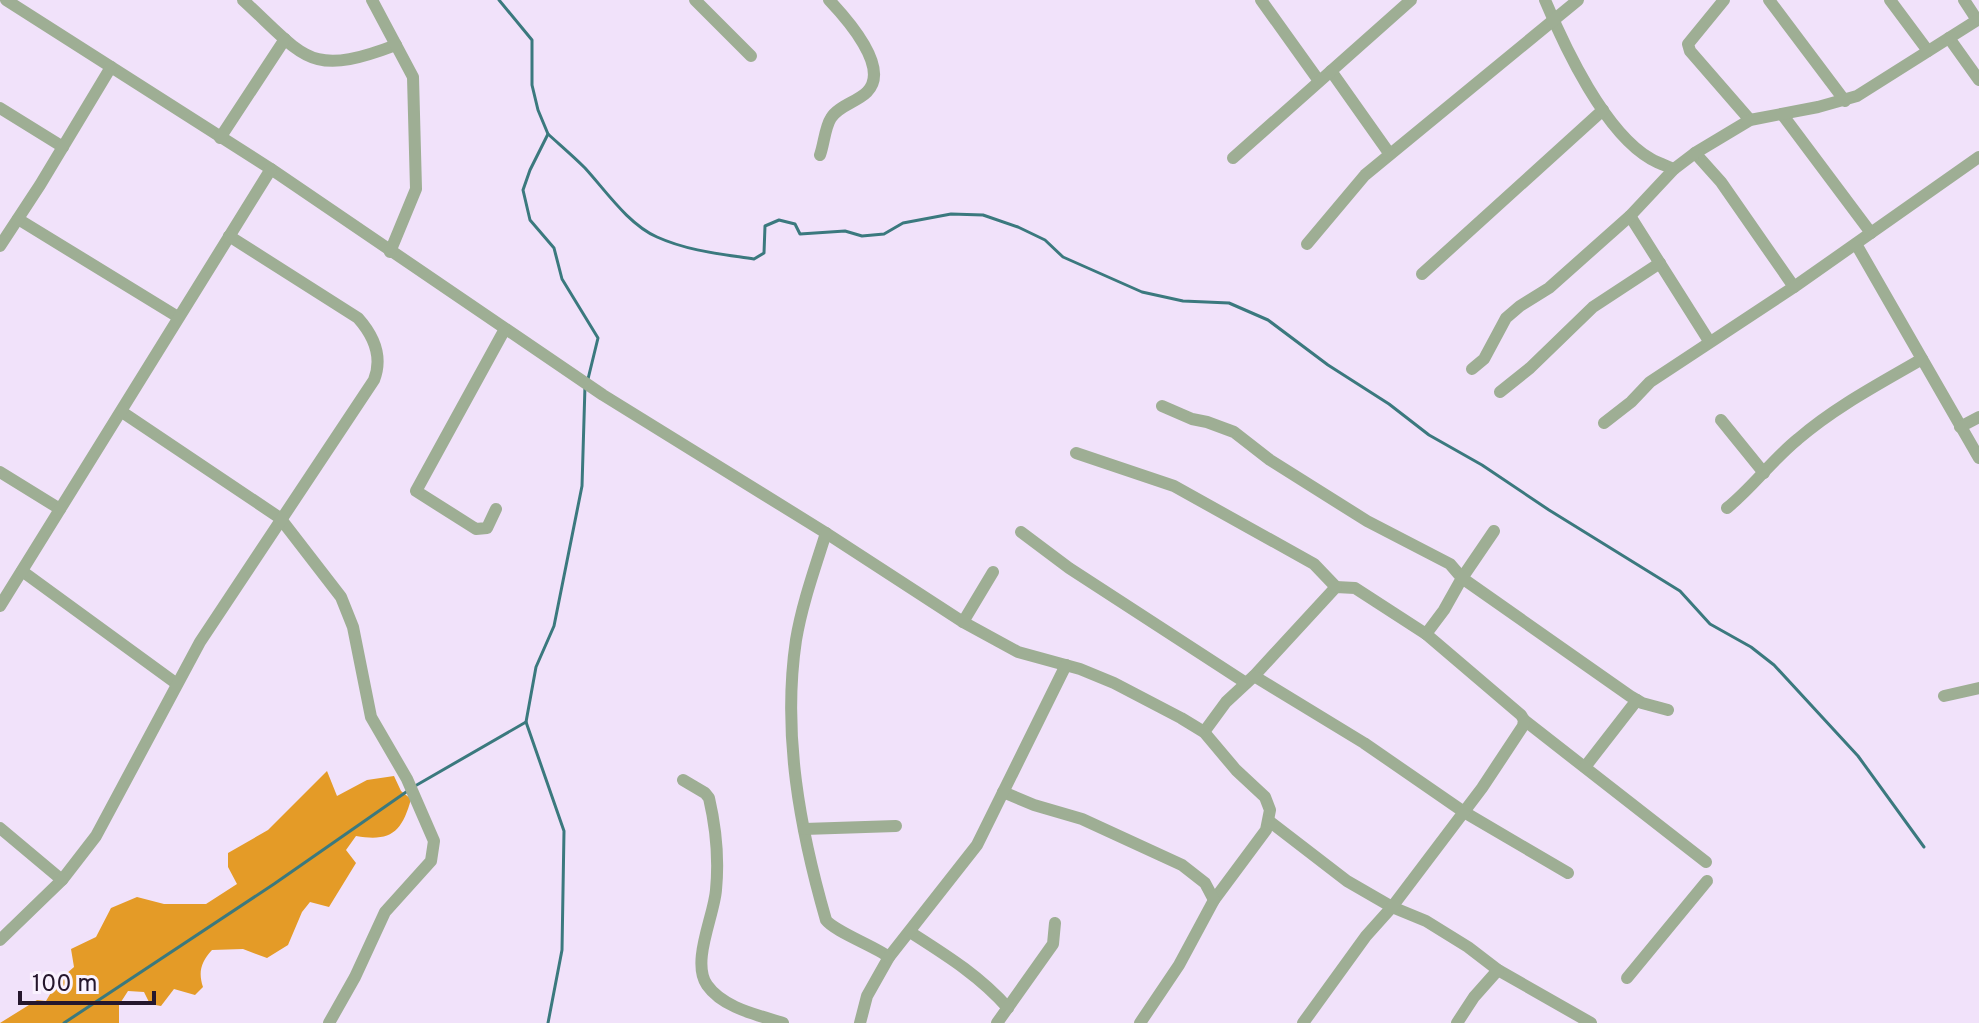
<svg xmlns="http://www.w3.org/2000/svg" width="1979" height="1023" viewBox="0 0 1979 1023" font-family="Overpass,sans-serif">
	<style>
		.forest { fill: #e49b27 }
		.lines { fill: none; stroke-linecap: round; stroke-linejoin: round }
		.stream { stroke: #3b797e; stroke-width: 3 }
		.minor { stroke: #9eae94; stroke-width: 12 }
	</style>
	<rect width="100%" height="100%" fill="#f1e2fa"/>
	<path class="forest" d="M327,771L337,796L367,780L394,776L401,791L411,799C402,832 391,842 356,836L346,850L356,863L329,907L310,902L302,912L288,945L267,958L243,949L212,950C201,962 198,972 203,987L195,995L174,989L161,1006L150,1004L144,992L128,991L119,1005V1023H0L37,1000L46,1001L58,981L74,967L71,949L96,937L111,908L137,897L164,904H206L237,884L228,867V853L268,830Z"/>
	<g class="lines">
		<g class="stream">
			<path d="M499,0L532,40V85L538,110L548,134L530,170L523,190L530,220L554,248L562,279L598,338L588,379"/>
			<path d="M548,134C560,145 573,156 585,168C606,191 628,224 657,237C688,251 721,254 754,259L764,253L765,226L779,220L795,224L800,234L845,231L862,236L884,234L903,223L951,214L983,215L1018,227L1045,240L1063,257L1142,292L1183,301L1229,303L1268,320L1328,365L1389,404L1429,435L1482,465L1549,510L1680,591L1710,624L1751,647L1774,665L1858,756L1924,847"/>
			<path d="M415,786L526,722"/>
			<path d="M64,1023L274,884L409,790"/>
			<path d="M548,1023L562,950L564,831L526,722L536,667L554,626L582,486L585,386"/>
		</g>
		<g class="minor">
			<path d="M6,0L271,169L603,395L826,533L963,622"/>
			<path d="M243,0C306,58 309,78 396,45"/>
			<path d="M372,0L413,77L416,189L390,252"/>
			<path d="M695,0L751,56"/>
			<path d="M1261,0L1319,81"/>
			<path d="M1545,0C1565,48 1605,133 1651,159C1658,163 1667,166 1674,169"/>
			<path d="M1724,0L1688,44L1690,51L1750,120"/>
			<path d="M1769,0L1845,101"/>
			<path d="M1890,0L1928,51"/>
			<path d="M1964,0L1977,20"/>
			<path d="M1949,38L1979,80"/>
			<path d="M1331,71L1389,153"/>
			<path d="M0,108L63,147"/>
			<path d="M1782,114L1871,233"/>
			<path d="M220,138L285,39"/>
			<path d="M1695,153L1721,182L1794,287"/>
			<path d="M820,155C824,144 825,127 831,118C838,106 857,102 867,92C891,68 846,18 829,0"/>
			<path d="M1233,158L1411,0"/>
			<path d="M1630,216L1709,341"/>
			<path d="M18,219L178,317"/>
			<path d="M1307,244L1365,175L1578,0"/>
			<path d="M1856,244L1979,458"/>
			<path d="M0,246L40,185L111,67"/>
			<path d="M1422,274L1603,110"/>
			<path d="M1472,369L1484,359L1506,318L1520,306L1549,288L1630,216L1674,169L1695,153L1750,120L1818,107L1857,96L1979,19"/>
			<path d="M1500,392L1530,368L1593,307L1660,263"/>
			<path d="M1162,406L1192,419L1207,422L1234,432L1270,460L1367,521L1450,564L1462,578L1444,610L1426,634L1355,588L1336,587L1254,676L1226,702L1204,732"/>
			<path d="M122,412L280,518L341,597L353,627L371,717L407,779L434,841L431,861L385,912L355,977L329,1023"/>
			<path d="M1721,420L1764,473"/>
			<path d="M1604,423L1631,402L1650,382L1794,287L1979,157"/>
			<path d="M1960,427L1979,417"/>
			<path d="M1076,453L1174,486L1314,564L1336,587"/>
			<path d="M0,472L60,509"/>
			<path d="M1727,508C1753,487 1772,460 1798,439C1835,407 1879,384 1922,359"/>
			<path d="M496,509L487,528L476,529L416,491L505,329"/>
			<path d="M1494,531L1462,578L1630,696L1642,703L1668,710"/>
			<path d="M1021,532L1069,568L1246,683"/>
			<path d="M826,533C815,568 802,604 796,640C782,734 800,830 826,920C834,931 874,946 889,957L867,996L860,1023"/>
			<path d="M22,571L177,684"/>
			<path d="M993,572L963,622L1018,652L1080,669L1114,683L1181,718L1204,732L1236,770L1265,797L1270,810L1266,830L1214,900L1179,965L1140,1023"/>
			<path d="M0,606L271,169"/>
			<path d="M1254,676L1364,743L1464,812L1568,873"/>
			<path d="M1944,696L1979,688"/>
			<path d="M1524,720L1706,862"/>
			<path d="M1585,767L1637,700"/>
			<path d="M683,780L705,793L709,798C716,828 719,859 716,890C714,916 691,962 707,985C723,1008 758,1015 783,1023"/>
			<path d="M1003,792L1034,805L1082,819L1182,865L1205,883L1214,900"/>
			<path d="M1269,821L1347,881L1392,907L1426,921L1468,947L1498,970L1591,1023"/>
			<path d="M0,828L62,880"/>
			<path d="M804,829L896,826"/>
			<path d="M910,932C946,955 980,976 1008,1008"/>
			<path d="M0,940L62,880L96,836L200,642L374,380C383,357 374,336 358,318L229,236"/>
			<path d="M889,957L977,845L1066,665"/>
			<path d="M1627,978L1707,881"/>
			<path d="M997,1023L1053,944L1055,923"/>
			<path d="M1303,1023L1366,936L1392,907L1482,788L1523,726L1524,720L1521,715L1426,634"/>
			<path d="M1457,1023L1474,997L1498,970"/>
		</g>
	</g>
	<path d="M20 991v12h134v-12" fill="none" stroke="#25172d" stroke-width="4"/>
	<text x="32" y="991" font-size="24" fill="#25172d" stroke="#faf3ff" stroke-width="6" paint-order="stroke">100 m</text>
</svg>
